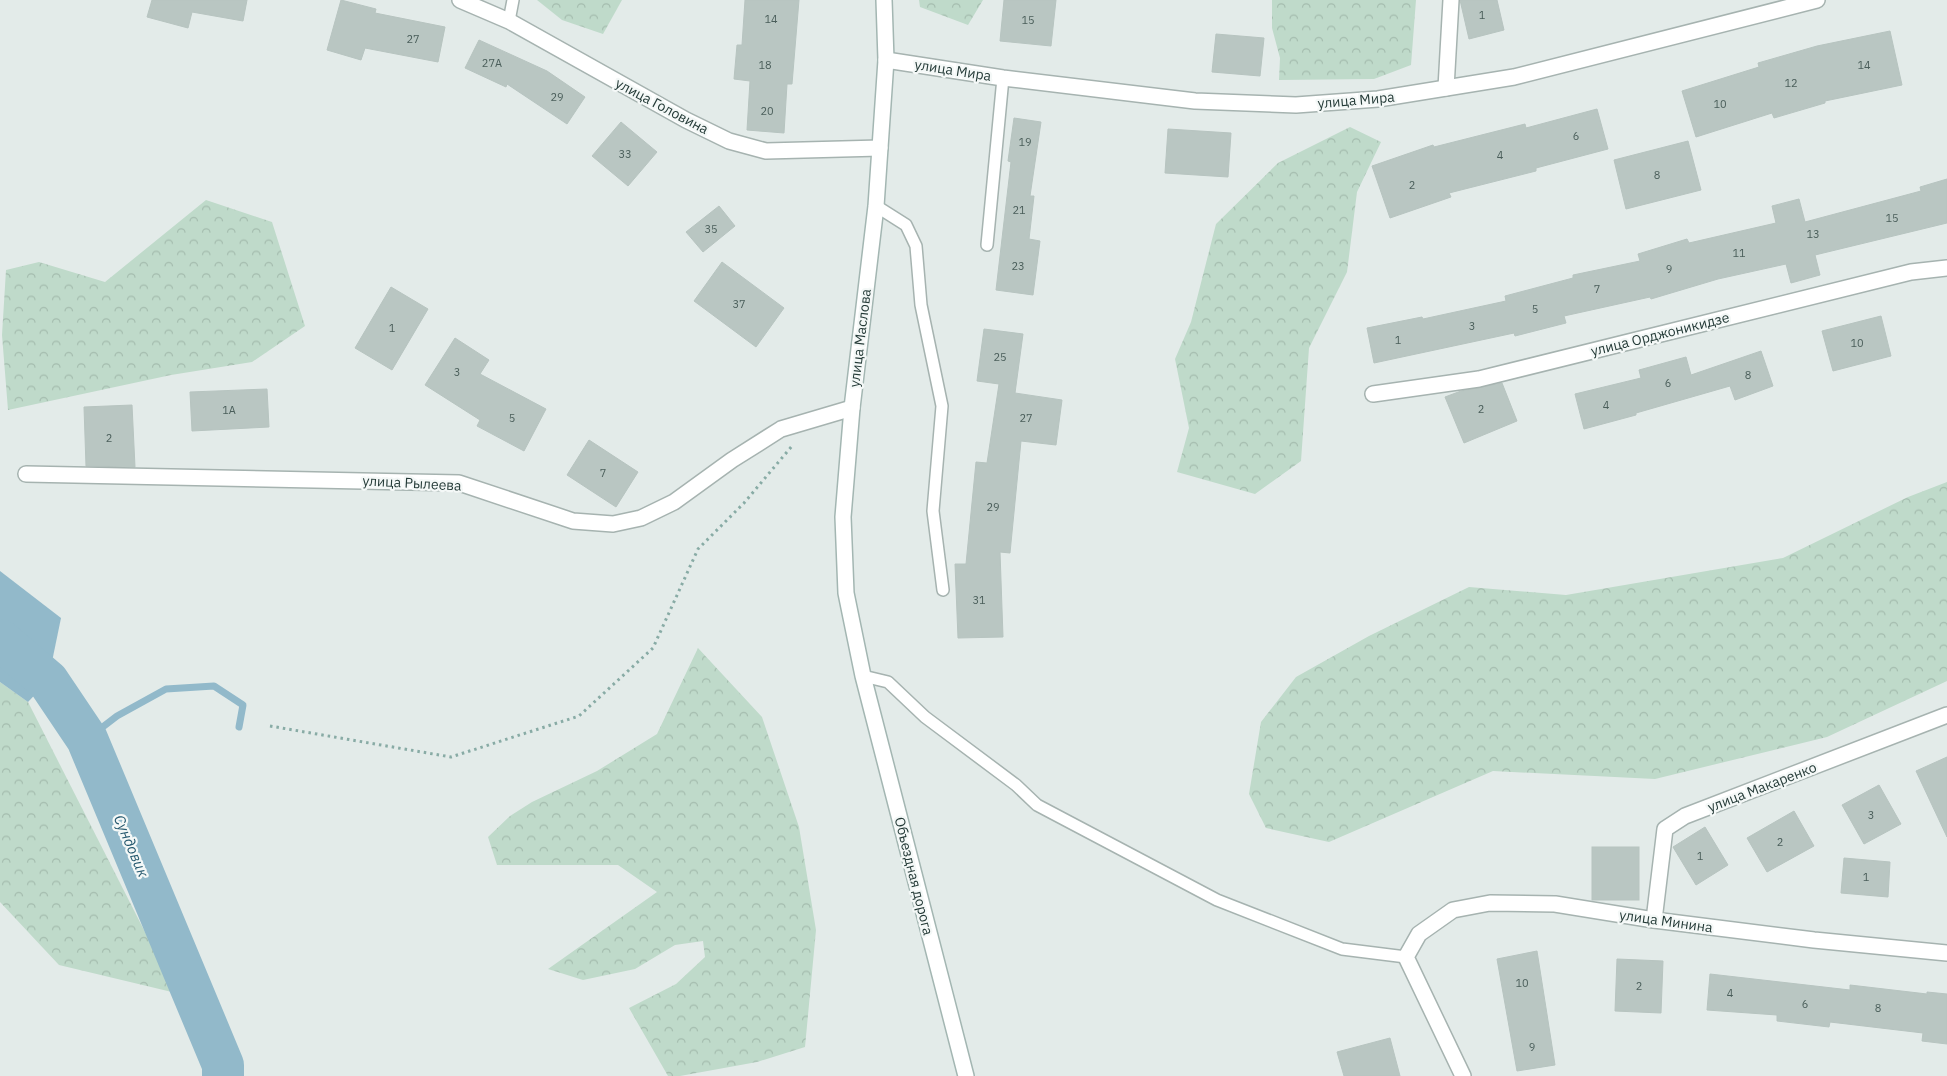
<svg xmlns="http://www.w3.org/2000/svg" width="1947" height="1076" viewBox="0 0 1947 1076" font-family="'IBM Plex Sans',sans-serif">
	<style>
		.forest { fill: url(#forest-crowns) }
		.water { fill: #92b9ca }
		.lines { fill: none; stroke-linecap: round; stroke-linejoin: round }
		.stream { stroke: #92b9ca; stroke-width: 7 }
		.river { stroke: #92b9ca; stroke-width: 42 }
		.building { fill: #b9c6c2; stroke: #b7c4c0 }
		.lane-casing { stroke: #a6b3b0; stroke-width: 14 }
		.street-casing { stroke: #a6b3b0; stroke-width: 18 }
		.secondary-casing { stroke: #a3b6b2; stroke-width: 18 }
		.path { stroke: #88aba5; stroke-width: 3; stroke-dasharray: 2.5 4; stroke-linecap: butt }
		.lane { stroke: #fff; stroke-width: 11 }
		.street { stroke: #fff; stroke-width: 15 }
		.secondary { stroke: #fff; stroke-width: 15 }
		.labels { text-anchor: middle; stroke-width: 4.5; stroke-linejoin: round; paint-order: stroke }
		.number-label { font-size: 11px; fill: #4a5e5a }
		.street-label { font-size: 14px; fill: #253b38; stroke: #f4f8f7 }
		.water-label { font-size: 15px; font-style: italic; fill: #26596f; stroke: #f4f8f7 }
	</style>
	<defs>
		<pattern id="forest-crowns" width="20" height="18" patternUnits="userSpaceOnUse" patternTransform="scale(1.25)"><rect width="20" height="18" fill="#bfdaca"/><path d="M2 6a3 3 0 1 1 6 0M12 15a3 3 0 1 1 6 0" fill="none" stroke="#a4bcae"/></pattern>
	</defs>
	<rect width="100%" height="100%" fill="#e3ebe9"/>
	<g class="forest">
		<path d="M537,0H622L603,34L562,20Z"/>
		<path d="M919,0H983L968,25L920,7Z"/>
		<path d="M1272,0H1416L1411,65L1374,79L1279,80L1280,58L1272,28Z"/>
		<path d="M1350,127L1381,142L1357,192L1347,272L1309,348L1301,461L1255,494L1177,472L1189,428L1175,359L1191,322L1216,224L1278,163Z"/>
		<path d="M206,200L272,222L305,326L252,362L171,375L8,410L2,335L6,270L39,262L105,282Z"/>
		<path d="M1947,482V681L1827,737L1655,779L1493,771L1329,842L1266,828L1249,794L1261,722L1296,677L1369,636L1469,587L1566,595L1783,558L1908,497Z"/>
		<path d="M698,648L762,717L799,827L816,930L805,1047L757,1062L680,1076H668L629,1008L676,984L705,957L703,941L675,945L635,969L583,980L548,969L657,892L618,865H497L488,837L510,816L532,802L597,771L657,734Z"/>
		<path d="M0,682L28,702L176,993L59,965L0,902Z"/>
	</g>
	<path class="water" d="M0,571L61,618L48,681L28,702L0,682Z"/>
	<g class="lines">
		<path class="stream" d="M87,739L117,716L166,689L214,686L243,705L239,727"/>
		<path class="river" d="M0,640L48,681L87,739L223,1065V1076"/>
	</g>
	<g class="building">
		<path d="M152,0H247L243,21L192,12L188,28L147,17Z"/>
		<path d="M341,0L376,9L375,13L445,27L438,62L365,48L361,60L327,50Z"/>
		<path d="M745,0H799L792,84H787L784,133L747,130L750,81L734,79L737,45H742Z"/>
		<path d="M1004,0H1056L1051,46L1000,41Z"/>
		<path d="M1460,0H1497L1504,30L1469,39Z"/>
		<path d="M1890,31L1902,85L1825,101V103L1774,118L1772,113L1696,137L1682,91L1759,67L1758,63L1817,46Z"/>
		<path d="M1216,34L1264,38L1260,76L1212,72Z"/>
		<path d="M479,40L547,71L585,97L567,124L507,84L506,87L465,68Z"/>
		<path d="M1597,109L1608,149L1536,168V171L1449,193L1451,197L1390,218L1372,166L1433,145L1434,147L1525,124L1526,128Z"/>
		<path d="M1014,118L1041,122L1030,196H1034L1029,239L1040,241L1033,295L996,290L1011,162L1008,161Z"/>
		<path d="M621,122L657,152L628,186L592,156Z"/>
		<path d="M1168,129L1231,133L1228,177L1165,173Z"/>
		<path d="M1688,141L1701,190L1626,209L1614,160Z"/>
		<path d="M1947,179V223L1815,255L1820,275L1791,283L1786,264L1718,279L1651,299L1650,297L1564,316L1566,323L1515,336L1514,333L1374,363L1367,328L1422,317L1423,319L1506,301L1505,296L1573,278V275L1640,261L1638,254L1687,239L1689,243L1776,223L1772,206L1799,199L1805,222L1921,191L1920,187Z"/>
		<path d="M719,206L735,226L703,252L686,232Z"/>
		<path d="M722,262L784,308L756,347L694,301Z"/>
		<path d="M391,287L428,309L392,370L355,348Z"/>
		<path d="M1881,316L1891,356L1833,371L1822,331Z"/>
		<path d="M984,329L1023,334L1015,393L1062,400L1056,445L1021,441L1010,553L1000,552L1003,637L958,638L955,564H966L976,462L987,463L999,384L977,381Z"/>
		<path d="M455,338L489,360L480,374L546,409L524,451L477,426L480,420L425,385Z"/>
		<path d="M1761,351L1773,386L1735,400L1730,386L1636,413V415L1584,429L1575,394L1641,378L1639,370L1686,357L1691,375Z"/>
		<path d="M1502,383L1517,421L1464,443L1445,397L1461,391Z"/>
		<path d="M267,389L269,427L192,431L190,392Z"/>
		<path d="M132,405L135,467L86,466L84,407Z"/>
		<path d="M589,440L638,472L616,507L567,475Z"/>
		<path d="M1947,757V837L1916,771Z"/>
		<path d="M1879,785L1901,824L1864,844L1842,805Z"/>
		<path d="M1794,811L1814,846L1767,872L1747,838Z"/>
		<path d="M1705,827L1728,865L1696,885L1673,847Z"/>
		<rect x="1592" y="847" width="47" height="53"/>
		<path d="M1844,858L1890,862L1888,897L1841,893Z"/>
		<path d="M1537,951L1555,1065L1517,1071L1497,959Z"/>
		<path d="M1617,959L1663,961L1661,1013L1615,1011Z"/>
		<path d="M1710,974L1850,990V985L1927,994V992L1947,994V1044L1922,1041L1923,1033L1830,1022L1829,1027L1777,1021V1015L1707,1010Z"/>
		<path d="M1390,1038L1400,1076H1344L1337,1052Z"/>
	</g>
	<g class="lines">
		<defs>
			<g id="lane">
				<path d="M509,21L513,0"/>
				<path d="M876,206L906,225L916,246L921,305L942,406L933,511L943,590"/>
				<path d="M987,245L1003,78"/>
				<path d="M863,676L888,682L925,717L1016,785L1037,805L1217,900L1342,949L1406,957"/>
			</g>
			<g id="street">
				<path d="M460,0L509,21L686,120L729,141L766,151L880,148"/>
				<path d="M886,60L1003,78L1195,101L1296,105L1378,99L1514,77L1817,0"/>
				<path d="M1446,88L1451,0"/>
				<path d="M1373,394L1479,379L1911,272L1947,268"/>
				<path d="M26,474L459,483L573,521L613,524L641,518L674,502L732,460L781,429L852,408"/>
				<path d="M1654,920L1665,829L1685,816L1947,715"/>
				<path d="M1463,1076L1406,957L1419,934L1453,910L1490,903L1555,904L1654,920L1814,940L1947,953"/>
			</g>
			<path id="secondary" d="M884,0L886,60L876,206L852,408L843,517L846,593L863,676L966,1076"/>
		</defs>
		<use href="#lane" class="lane-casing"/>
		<use href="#street" class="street-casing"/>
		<use href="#secondary" class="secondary-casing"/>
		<path class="path" d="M270,726L451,757L579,716L653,648L698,549L744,503L792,446"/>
		<use href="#lane" class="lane"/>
		<use href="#street" class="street"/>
		<use href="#secondary" class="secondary"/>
	</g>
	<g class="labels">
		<g class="number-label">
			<text x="1482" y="19">1</text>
			<text x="771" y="23">14</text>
			<text x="1028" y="24">15</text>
			<text x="413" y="43">27</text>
			<text x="492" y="67">27А</text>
			<text x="765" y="69">18</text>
			<text x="1864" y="69">14</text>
			<text x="1791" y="87">12</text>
			<text x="557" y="101">29</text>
			<text x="1720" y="108">10</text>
			<text x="767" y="115">20</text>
			<text x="1576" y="140">6</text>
			<text x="1025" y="146">19</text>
			<text x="625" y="158">33</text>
			<text x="1500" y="159">4</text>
			<text x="1657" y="179">8</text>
			<text x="1412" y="189">2</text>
			<text x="1019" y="214">21</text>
			<text x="1892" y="222">15</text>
			<text x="711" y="233">35</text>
			<text x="1813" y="238">13</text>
			<text x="1739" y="257">11</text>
			<text x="1018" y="270">23</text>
			<text x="1669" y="273">9</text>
			<text x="1597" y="293">7</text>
			<text x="739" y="308">37</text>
			<text x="1535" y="313">5</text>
			<text x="1472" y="330">3</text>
			<text x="392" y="332">1</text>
			<text x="1398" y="344">1</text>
			<text x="1857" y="347">10</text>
			<text x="1000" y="361">25</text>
			<text x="457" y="376">3</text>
			<text x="1748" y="379">8</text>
			<text x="1668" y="387">6</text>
			<text x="1606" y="409">4</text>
			<text x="1481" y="413">2</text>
			<text x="229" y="414">1А</text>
			<text x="512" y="422">5</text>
			<text x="1026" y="422">27</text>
			<text x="109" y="442">2</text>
			<text x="603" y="477">7</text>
			<text x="993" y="511">29</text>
			<text x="979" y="604">31</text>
			<text x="1871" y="819">3</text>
			<text x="1780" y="846">2</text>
			<text x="1700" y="860">1</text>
			<text x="1866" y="881">1</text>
			<text x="1522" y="987">10</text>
			<text x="1639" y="990">2</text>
			<text x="1730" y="997">4</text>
			<text x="1805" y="1008">6</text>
			<text x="1878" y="1012">8</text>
			<text x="1532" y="1051">9</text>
		</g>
		<g class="street-label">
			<text transform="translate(953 70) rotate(9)" y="5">улица Мира</text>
			<text transform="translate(1356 100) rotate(-5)" y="5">улица Мира</text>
			<text transform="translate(662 106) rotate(28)" y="5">улица Головина</text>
			<text transform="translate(1660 334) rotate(-14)" y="5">улица Орджоникидзе</text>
			<text transform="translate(860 338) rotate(-83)" y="5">улица Маслова</text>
			<text transform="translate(412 483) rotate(3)" y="5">улица Рылеева</text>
			<text transform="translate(1762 787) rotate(-21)" y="5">улица Макаренко</text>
			<text transform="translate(914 876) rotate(76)" y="5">Объездная дорога</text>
			<text transform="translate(1666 921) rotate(8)" y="5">улица Минина</text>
		</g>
		<g class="water-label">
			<text transform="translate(131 846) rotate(67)" y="5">Сундовик</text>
		</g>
	</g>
</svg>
